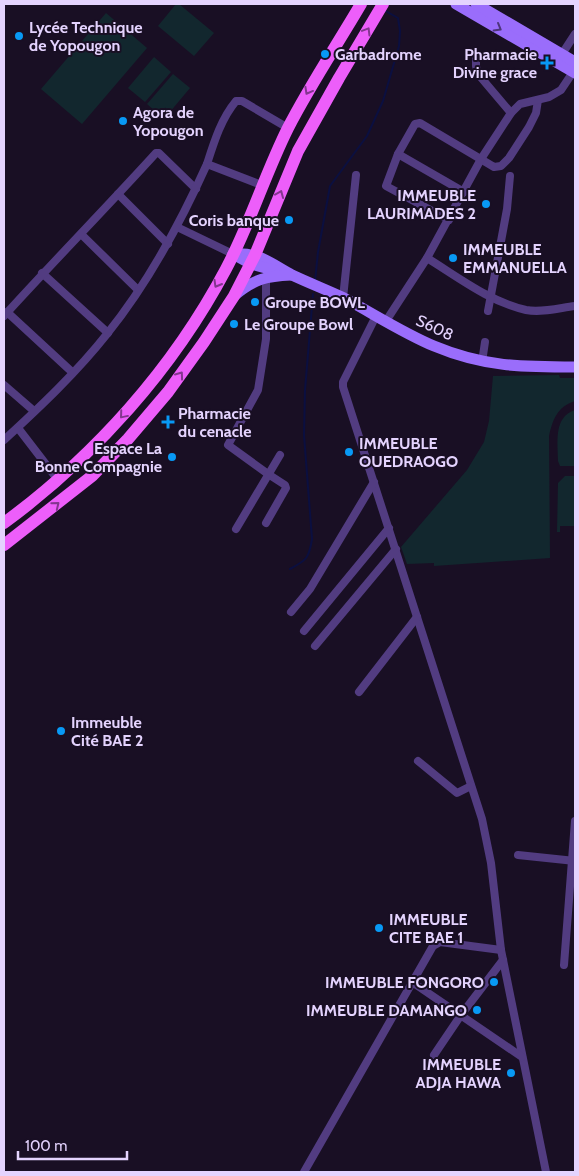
<svg xmlns="http://www.w3.org/2000/svg" width="579" height="1176" viewBox="0 0 579 1176" font-family="Cabin,sans-serif">
	<style>
		.green { fill: #12272e }
		.lines { fill: none; stroke-linecap: round; stroke-linejoin: round }
		.stream { stroke: #0b0f40; stroke-width: 2 }
		.street { stroke: #523c81; stroke-width: 8 }
		.secondary { stroke: #9a6dfb; stroke-width: 11 }
		.primary { stroke: #ed5efa; stroke-width: 12 }
		.oneway { stroke: #4d357a }
		.oneway2 { stroke: #83368f }
		.poi-dot { fill: #0899f5; stroke: #190f24; stroke-width: 2 }
		.labels { text-anchor: middle; stroke-width: 4; stroke-linejoin: round; paint-order: stroke }
		.poi-label { font-size: 16px; font-weight: bold; fill: #e4d3fe; stroke: #190f24; text-anchor: start }
		.street-label { font-size: 16px; fill: #e4d3fe; stroke: #190f24 }
	</style>
	<rect width="100%" height="100%" fill="#190f24"/>
	<g class="green">
		<path d="M176,4H179L214,33L194,56L158,26Z"/>
		<path d="M106,13L147,48L82,124L41,89Z"/>
		<path d="M154,57L171,72L145,102L128,88Z"/>
		<path d="M173,74L190,88L164,119L147,104Z"/>
		<path d="M559,375L560,378H575V401C557,407 553,419 549,436L550,558L434,566V563L407,564L401,547L467,470L484,442L489,421L493,376Z"/>
		<path d="M575,410V466H560L558,461C558,443 553,417 575,410Z"/>
		<path d="M565,476H575V526H560V532H557L558,483Z"/>
	</g>
	<g class="lines">
		<g class="stream">
			<path d="M315,281L318,252L330,186L367,136L383,101L399,46L400,31L398,18L384,10"/>
			<path d="M290,569C307,560 309,558 312,539L304,435L305,390L313,294"/>
		</g>
		<g class="street">
			<path d="M562,54L575,34"/>
			<path d="M476,56V66L478,74L511,113"/>
			<path d="M398,154L464,192"/>
			<path d="M207,164C214,142 221,119 236,101H242L288,128"/>
			<path d="M118,194L168,244"/>
			<path d="M449,220L386,186L398,154L415,124L420,123L494,167L501,166L509,158L529,127L536,113L538,100"/>
			<path d="M177,227L233,254"/>
			<path d="M81,234L138,290"/>
			<path d="M427,258C458,277 490,302 526,310C542,313 559,308 575,306"/>
			<path d="M42,273L108,333"/>
			<path d="M343,298L356,175"/>
			<path d="M488,311L507,209L510,176"/>
			<path d="M7,312L72,372"/>
			<path d="M4,316C54,261 106,208 156,153H159L196,189"/>
			<path d="M376,316L343,382V387L482,819L491,863L501,950L546,1172"/>
			<path d="M386,321L427,258L481,159L511,113L520,104L549,97L561,90L573,72"/>
			<path d="M482,362L485,342"/>
			<path d="M4,385L34,411"/>
			<path d="M18,428L58,480"/>
			<path d="M4,440C40,407 77,372 107,334C149,282 180,224 207,164L264,186"/>
			<path d="M266,523L286,488L285,485L268,474L228,445L258,390L266,339V277"/>
			<path d="M236,529L280,455"/>
			<path d="M291,612L310,589L374,482"/>
			<path d="M304,631L389,528"/>
			<path d="M315,646L396,549"/>
			<path d="M359,692L417,617"/>
			<path d="M418,761L457,793L471,786"/>
			<path d="M518,855L575,861"/>
			<path d="M564,965L575,821"/>
			<path d="M412,982L522,1057"/>
			<path d="M434,1055L461,1015L503,960"/>
			<path d="M304,1172L433,946L440,942L501,950"/>
		</g>
		<g class="secondary">
			<path d="M456,4L575,73"/>
			<path d="M476,4L575,62"/>
			<path d="M233,254C259,252 270,263 292,275C309,283 327,290 344,298C374,314 403,333 434,346C484,367 522,367 575,367"/>
			<path d="M233,254L251,264L280,272"/>
			<path d="M235,295C254,279 267,276 291,275"/>
		</g>
		<g class="primary">
			<path d="M4,523C95,456 173,369 226,269C250,224 265,174 288,128C310,85 337,45 361,4"/>
			<path d="M4,545L92,476L128,439L168,392L204,342L234,296L255,255L298,151L339,78L383,4"/>
		</g>
	</g>
	<defs><path id="oneway-chevron" d="M-2-3.5L2.5 0L-2 3.5" fill="none" stroke-width="1.6" stroke-linecap="round" stroke-linejoin="round" transform="scale(1.25)"/></defs>
	<use class="oneway" href="#oneway-chevron" transform="translate(498 28) rotate(30)"/>
	<g class="oneway2">
		<use href="#oneway-chevron" transform="translate(367 31) rotate(-59)"/>
		<use href="#oneway-chevron" transform="translate(308 91) rotate(119)"/>
		<use href="#oneway-chevron" transform="translate(280 194) rotate(-67)"/>
		<use href="#oneway-chevron" transform="translate(217 284) rotate(120)"/>
		<use href="#oneway-chevron" transform="translate(180 375) rotate(-54)"/>
		<use href="#oneway-chevron" transform="translate(123 415) rotate(130)"/>
		<use href="#oneway-chevron" transform="translate(56 505) rotate(-39)"/>
	</g>
	<g class="poi-dot">
		<circle cx="19" cy="36" r="5"/>
		<circle cx="325" cy="54" r="5"/>
		<path d="M544.5 55.5h5v5h5v5h-5v5h-5v-5h-5v-5h5z"/>
		<circle cx="123" cy="121" r="5"/>
		<circle cx="486" cy="204" r="5"/>
		<circle cx="289" cy="220" r="5"/>
		<circle cx="453" cy="258" r="5"/>
		<circle cx="255" cy="302" r="5"/>
		<circle cx="234" cy="324" r="5"/>
		<path d="M165.5 414.5h5v5h5v5h-5v5h-5v-5h-5v-5h5z"/>
		<circle cx="349" cy="452" r="5"/>
		<circle cx="172" cy="457" r="5"/>
		<circle cx="61" cy="731" r="5"/>
		<circle cx="379" cy="928" r="5"/>
		<circle cx="494" cy="982" r="5"/>
		<circle cx="477" cy="1010" r="5"/>
		<circle cx="511" cy="1073" r="5"/>
	</g>
	<g class="labels">
		<g class="poi-label">
			<text x="29" y="33">Lycée Technique<tspan x="29" dy="18">de Yopougon</tspan></text>
			<text x="335" y="60">Garbadrome</text>
			<text x="537" y="60" text-anchor="end">Pharmacie<tspan x="537" dy="18">Divine grace</tspan></text>
			<text x="133" y="118">Agora de<tspan x="133" dy="18">Yopougon</tspan></text>
			<text x="476" y="201" text-anchor="end">IMMEUBLE<tspan x="476" dy="18">LAURIMADES 2</tspan></text>
			<text x="279" y="226" text-anchor="end">Coris banque</text>
			<text x="463" y="255">IMMEUBLE<tspan x="463" dy="18">EMMANUELLA</tspan></text>
			<text x="265" y="308">Groupe BOWL</text>
			<text x="244" y="330">Le Groupe Bowl</text>
			<text x="178" y="419">Pharmacie<tspan x="178" dy="18">du cenacle</tspan></text>
			<text x="359" y="449">IMMEUBLE<tspan x="359" dy="18">OUEDRAOGO</tspan></text>
			<text x="162" y="454" text-anchor="end">Espace La<tspan x="162" dy="18">Bonne Compagnie</tspan></text>
			<text x="71" y="728">Immeuble<tspan x="71" dy="18">Cité BAE 2</tspan></text>
			<text x="389" y="925">IMMEUBLE<tspan x="389" dy="18">CITE BAE 1</tspan></text>
			<text x="484" y="988" text-anchor="end">IMMEUBLE FONGORO</text>
			<text x="467" y="1016" text-anchor="end">IMMEUBLE DAMANGO</text>
			<text x="501" y="1070" text-anchor="end">IMMEUBLE<tspan x="501" dy="18">ADJA HAWA</tspan></text>
		</g>
		<g class="street-label">
			<text transform="translate(435 327) rotate(25)" y="6">S608</text>
		</g>
	</g>
	<rect width="579" height="1176" fill="none" stroke="#e4d3fe" stroke-width="10"/>
	<path d="M18 1151v8h109v-8" fill="none" stroke="#e4d3fe" stroke-width="2.5"/>
	<text x="25" y="1151" font-size="15" fill="#e4d3fe" stroke="#190f24" stroke-width="4" paint-order="stroke">100 m</text>
</svg>
